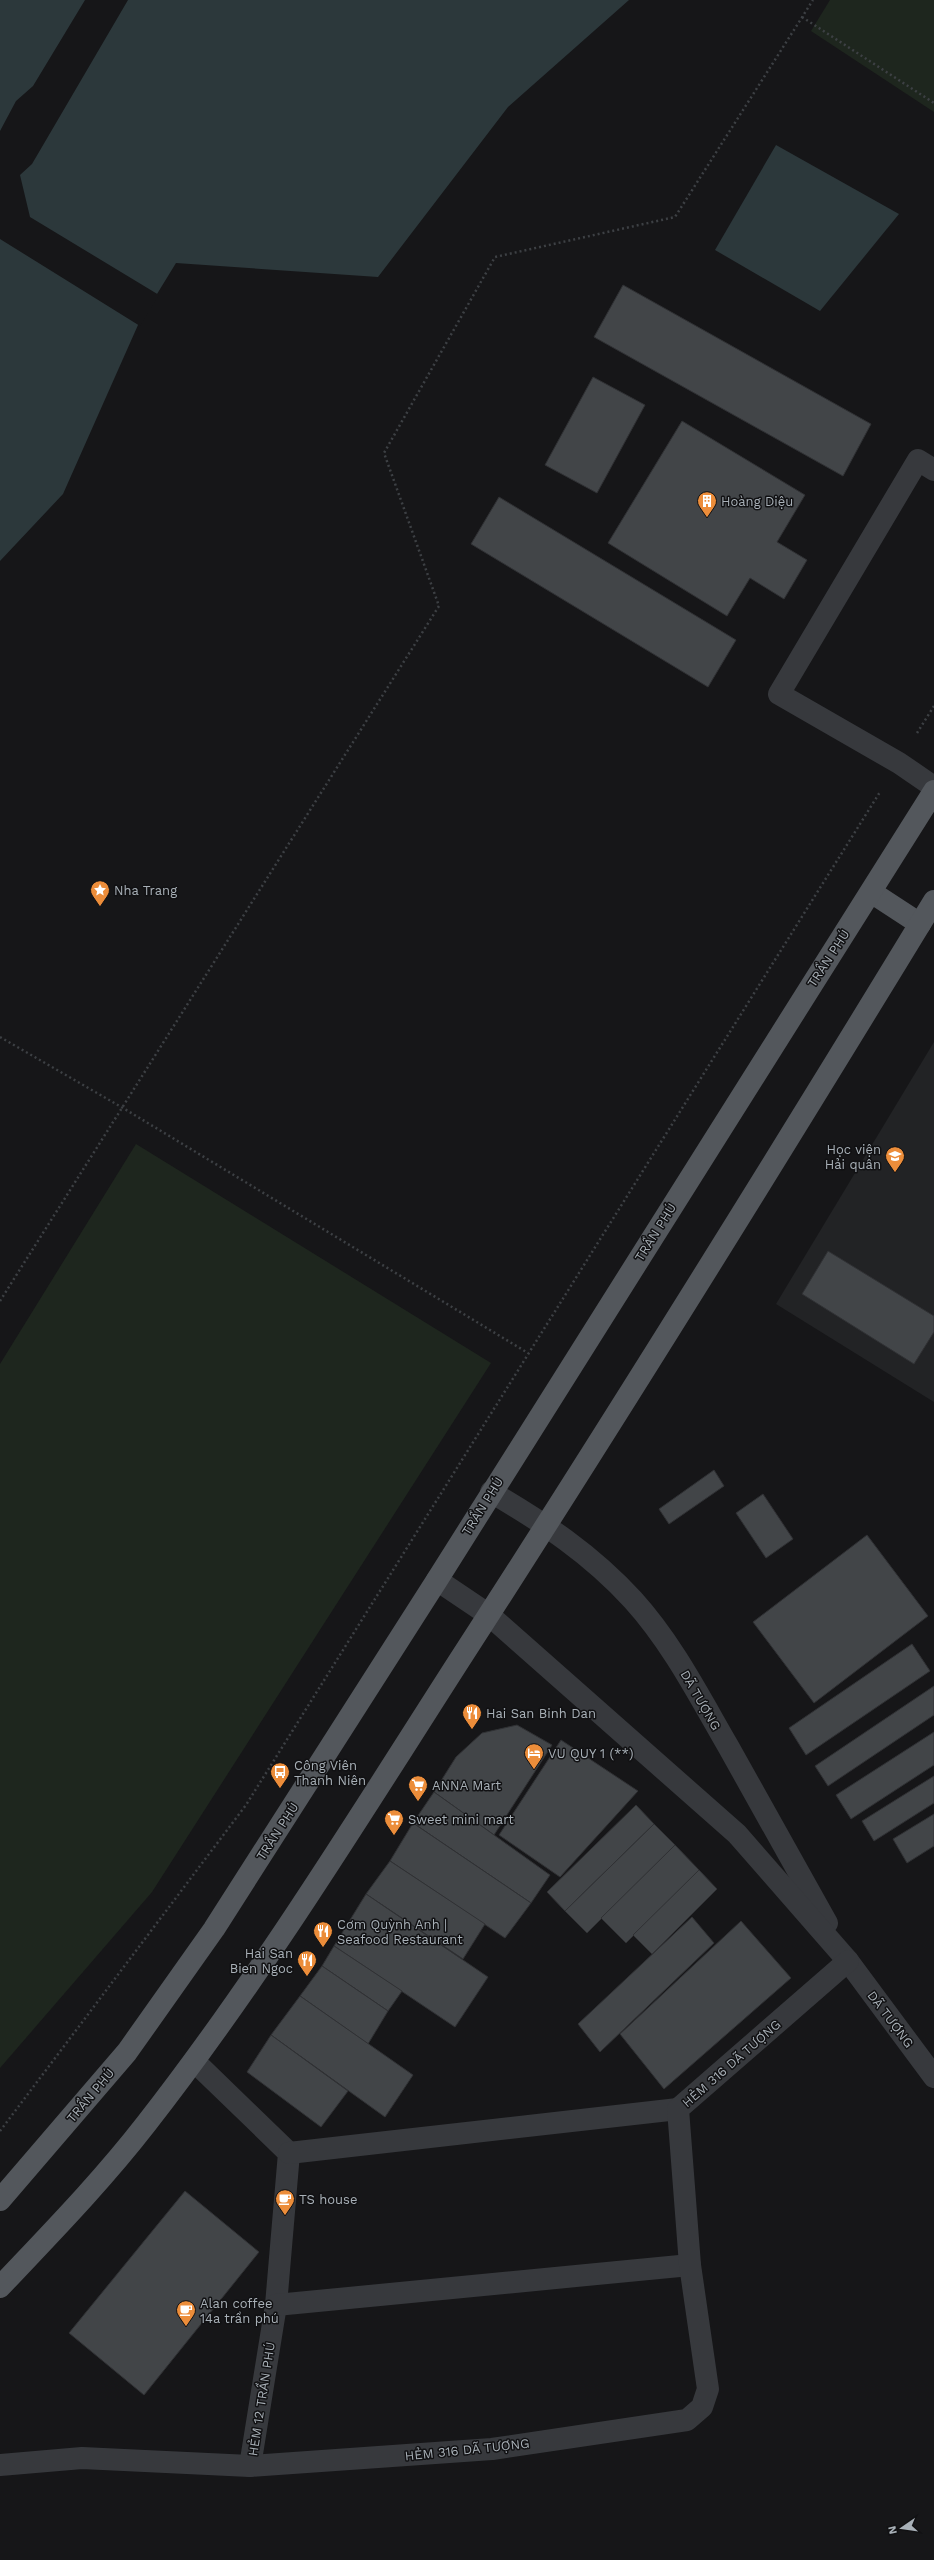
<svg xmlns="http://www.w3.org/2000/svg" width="934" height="2560" viewBox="0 0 934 2560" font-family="'Work Sans',sans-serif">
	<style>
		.built { fill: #222325 }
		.green { fill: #1e261e }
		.water { fill: #2c383b }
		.pier { fill: #161618 }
		.building { fill: #424548; stroke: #303134 }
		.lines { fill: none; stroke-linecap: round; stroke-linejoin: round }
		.path { stroke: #3d4044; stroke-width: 2.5; stroke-dasharray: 2 3; stroke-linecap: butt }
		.minor { stroke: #37393d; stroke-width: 22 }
		.major { stroke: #53575c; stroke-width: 22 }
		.labels { text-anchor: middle; stroke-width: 3; stroke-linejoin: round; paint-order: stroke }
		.poi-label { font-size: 13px; fill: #a8b0b7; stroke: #111113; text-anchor: start }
		.street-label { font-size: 13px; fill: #a8b0b7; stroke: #111113 }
	</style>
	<rect width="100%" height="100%" fill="#161618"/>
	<path class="built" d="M934,1042V1402L776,1304Z"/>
	<g class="green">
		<path d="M830,0H934V112L811,31Z"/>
		<path d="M136,1144L491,1363L152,1892L0,2068V1364Z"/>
	</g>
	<g class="water">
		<path d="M0,0H629L508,107L378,277L176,263L138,325L63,494L0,561Z"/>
		<path d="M776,145L899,214L820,311L715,250Z"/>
	</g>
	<path class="pier" d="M85,0H128L32,164L20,175L30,217L159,295L140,326L0,239V131L16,101L33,86Z"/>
	<g class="building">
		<path d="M623,285L871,424L843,476L594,337Z"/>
		<path d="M593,377L645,405L597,493L545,465Z"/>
		<path d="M682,421L805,495L777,542L807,560L784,599L750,578L727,616L608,543Z"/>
		<path d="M499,497L736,640L708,687L471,544Z"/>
		<path d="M828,1251L934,1316V1332L914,1364L802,1294Z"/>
		<path d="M714,1470L724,1486L669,1524L659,1509Z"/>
		<path d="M763,1494L793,1539L766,1558L736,1513Z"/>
		<path d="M867,1535L928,1616L814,1703L753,1622Z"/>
		<path d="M912,1644L930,1671L806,1755L789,1728Z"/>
		<path d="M934,1686V1715L828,1786L815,1766Z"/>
		<path d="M517,1725L552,1745L494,1835L434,1792L456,1757L482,1733Z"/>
		<path d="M934,1732V1765L851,1819L836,1795Z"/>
		<path d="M561,1740L638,1791L560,1877L499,1835Z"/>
		<path d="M934,1776V1803L874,1841L862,1821Z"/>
		<path d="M434,1792L550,1875L531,1903L413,1823Z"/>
		<path d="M636,1805L654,1824L565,1911L547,1892Z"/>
		<path d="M934,1814V1846L907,1863L893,1839Z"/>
		<path d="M413,1823L531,1903L505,1938L390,1861Z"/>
		<path d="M654,1824L675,1845L587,1933L565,1911Z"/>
		<path d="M675,1845L699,1870L626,1943L601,1918Z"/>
		<path d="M390,1861L485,1924L463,1959L366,1894Z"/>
		<path d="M699,1870L717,1889L652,1954L633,1935Z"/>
		<path d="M366,1894L488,1977L455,2027L334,1946Z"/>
		<path d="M692,1917L714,1943L600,2052L578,2024Z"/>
		<path d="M741,1921L791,1978L664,2089L620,2034Z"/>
		<path d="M334,1946L402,1991L388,2011L322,1966Z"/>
		<path d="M322,1966L388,2011L368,2044L300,1996Z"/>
		<path d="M300,1996L413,2075L385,2117L271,2035Z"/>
		<path d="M271,2035L348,2091L321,2127L247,2072Z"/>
		<path d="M185,2191L259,2252L144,2395L69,2333Z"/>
	</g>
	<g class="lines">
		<g class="path">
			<path d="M802,17L934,103"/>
			<path d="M917,733L934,706"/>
			<path d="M0,1037L123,1108L528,1353"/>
			<path d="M0,1301L439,606L384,453L495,257L675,217L813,0"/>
			<path d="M0,2131L246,1805L880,792"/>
		</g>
		<g class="minor">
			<path d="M934,470L918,460L779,694L899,763L934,787"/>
			<path d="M491,1492C544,1523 591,1554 633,1600C672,1643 699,1696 728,1746C761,1805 794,1864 827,1923"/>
			<path d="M437,1580L489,1615L737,1834L848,1961L934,2077"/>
			<path d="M194,2061L289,2153L276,2305L250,2466"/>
			<path d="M289,2153L678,2109"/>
			<path d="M276,2305L690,2265"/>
			<path d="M0,2465L82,2458L250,2466L492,2449L687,2420L702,2407L708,2389L690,2265L678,2109L848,1961"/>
		</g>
		<g class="major">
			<path d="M871,892L920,924"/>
			<path d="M0,2200L127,2052L214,1929L437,1580L934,791"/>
			<path d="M0,2287C50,2234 101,2182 146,2124C260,1978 357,1820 457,1664C620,1412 778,1157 934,901"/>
		</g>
	</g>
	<defs>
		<symbol id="building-pin" viewBox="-11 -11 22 30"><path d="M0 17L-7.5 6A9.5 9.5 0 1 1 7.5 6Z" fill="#ec8d3a" stroke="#111113"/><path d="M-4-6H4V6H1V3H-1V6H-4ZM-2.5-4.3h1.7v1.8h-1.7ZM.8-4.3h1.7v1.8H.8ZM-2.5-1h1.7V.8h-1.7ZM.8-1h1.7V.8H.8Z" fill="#fff"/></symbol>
		<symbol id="sight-pin" viewBox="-11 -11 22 30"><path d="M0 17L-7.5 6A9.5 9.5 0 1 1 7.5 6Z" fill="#ec8d3a" stroke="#111113"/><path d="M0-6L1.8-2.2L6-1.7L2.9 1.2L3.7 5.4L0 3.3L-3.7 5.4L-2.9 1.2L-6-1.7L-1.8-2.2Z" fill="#fff"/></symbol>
		<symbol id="university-pin" viewBox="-11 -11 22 30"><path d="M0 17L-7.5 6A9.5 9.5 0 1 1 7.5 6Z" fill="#ec8d3a" stroke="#111113"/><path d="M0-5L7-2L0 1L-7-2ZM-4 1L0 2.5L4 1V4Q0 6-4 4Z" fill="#fff"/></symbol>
		<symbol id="restaurant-pin" viewBox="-11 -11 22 30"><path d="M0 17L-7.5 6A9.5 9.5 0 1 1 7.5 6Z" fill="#ec8d3a" stroke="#111113"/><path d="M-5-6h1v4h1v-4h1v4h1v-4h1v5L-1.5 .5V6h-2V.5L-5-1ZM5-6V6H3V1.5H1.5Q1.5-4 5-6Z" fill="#fff"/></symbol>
		<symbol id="hotel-pin" viewBox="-11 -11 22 30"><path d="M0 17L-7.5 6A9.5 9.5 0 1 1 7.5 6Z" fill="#ec8d3a" stroke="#111113"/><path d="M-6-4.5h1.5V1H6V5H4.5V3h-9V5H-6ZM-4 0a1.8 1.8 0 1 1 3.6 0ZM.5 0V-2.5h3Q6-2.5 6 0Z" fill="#fff"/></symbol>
		<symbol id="bus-pin" viewBox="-11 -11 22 30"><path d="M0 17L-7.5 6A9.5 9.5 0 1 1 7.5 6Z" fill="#ec8d3a" stroke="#111113"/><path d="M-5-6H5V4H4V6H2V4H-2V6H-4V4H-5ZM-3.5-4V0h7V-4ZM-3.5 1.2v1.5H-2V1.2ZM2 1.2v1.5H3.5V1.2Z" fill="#fff"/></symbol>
		<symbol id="supermarket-pin" viewBox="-11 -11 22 30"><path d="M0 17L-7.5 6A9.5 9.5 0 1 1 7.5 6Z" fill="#ec8d3a" stroke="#111113"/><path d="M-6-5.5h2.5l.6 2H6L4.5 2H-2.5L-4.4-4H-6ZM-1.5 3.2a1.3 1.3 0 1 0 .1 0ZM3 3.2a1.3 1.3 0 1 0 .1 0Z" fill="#fff"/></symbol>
		<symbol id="cafe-pin" viewBox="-11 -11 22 30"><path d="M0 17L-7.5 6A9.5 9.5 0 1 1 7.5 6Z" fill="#ec8d3a" stroke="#111113"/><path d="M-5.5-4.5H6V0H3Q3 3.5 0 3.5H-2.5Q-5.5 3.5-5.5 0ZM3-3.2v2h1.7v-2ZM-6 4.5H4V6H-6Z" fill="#fff"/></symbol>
	</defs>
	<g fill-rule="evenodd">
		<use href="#building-pin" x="696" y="490" width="22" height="30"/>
		<use href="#sight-pin" x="89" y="879" width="22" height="30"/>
		<use href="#university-pin" x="884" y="1145" width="22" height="30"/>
		<use href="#restaurant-pin" x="461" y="1702" width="22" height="30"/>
		<use href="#hotel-pin" x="523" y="1742" width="22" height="30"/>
		<use href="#bus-pin" x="269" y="1761" width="22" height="30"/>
		<use href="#supermarket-pin" x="407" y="1774" width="22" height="30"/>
		<use href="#supermarket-pin" x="383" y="1808" width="22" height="30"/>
		<use href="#restaurant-pin" x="312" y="1920" width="22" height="30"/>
		<use href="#restaurant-pin" x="296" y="1949" width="22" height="30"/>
		<use href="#cafe-pin" x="274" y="2188" width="22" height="30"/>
		<use href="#cafe-pin" x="175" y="2299" width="22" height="30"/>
	</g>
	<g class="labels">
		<g class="poi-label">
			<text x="721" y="506">Hoàng Diệu</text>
			<text x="114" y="895">Nha Trang</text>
			<text x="881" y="1154" text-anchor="end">Học viện<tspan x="881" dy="15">Hải quân</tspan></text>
			<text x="486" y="1718">Hai San Binh Dan</text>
			<text x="548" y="1758">VU QUY 1 (**)</text>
			<text x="294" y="1770">Công Viên<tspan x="294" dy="15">Thanh Niên</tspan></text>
			<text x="432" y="1790">ANNA Mart</text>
			<text x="408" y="1824">Sweet mini mart</text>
			<text x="337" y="1929">Cơm Quỳnh Anh |<tspan x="337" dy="15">Seafood Restaurant</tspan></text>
			<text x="293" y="1958" text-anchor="end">Hai San<tspan x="293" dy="15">Bien Ngoc</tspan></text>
			<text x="299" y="2204">TS house</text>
			<text x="200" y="2308">Alan coffee<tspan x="200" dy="15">14a trần phú</tspan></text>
		</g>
		<g class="street-label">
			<text transform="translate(828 958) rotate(-57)" y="5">TRẦN PHÚ</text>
			<text transform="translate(655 1232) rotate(-58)" y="5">TRẦN PHÚ</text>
			<text transform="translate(482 1506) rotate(-58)" y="5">TRẦN PHÚ</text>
			<text transform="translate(701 1700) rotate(60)" y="5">DÃ TƯỢNG</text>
			<text transform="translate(277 1831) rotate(-57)" y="5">TRẦN PHÚ</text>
			<text transform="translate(891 2019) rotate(53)" y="5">DÃ TƯỢNG</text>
			<text transform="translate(731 2063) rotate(-41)" y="5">HẺM 316 DÃ TƯỢNG</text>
			<text transform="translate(90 2095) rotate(-50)" y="5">TRẦN PHÚ</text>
			<text transform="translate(261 2399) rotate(-81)" y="5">HẺM 12 TRẦN PHÚ</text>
			<text transform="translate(467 2449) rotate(-6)" y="5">HẺM 316 DÃ TƯỢNG</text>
		</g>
	</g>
	<g transform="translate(902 2528) rotate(257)" stroke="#111113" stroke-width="3" paint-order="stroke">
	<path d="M0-3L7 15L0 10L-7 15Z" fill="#a8b0b7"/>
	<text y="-6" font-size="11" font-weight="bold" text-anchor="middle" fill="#a8b0b7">N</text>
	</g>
</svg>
